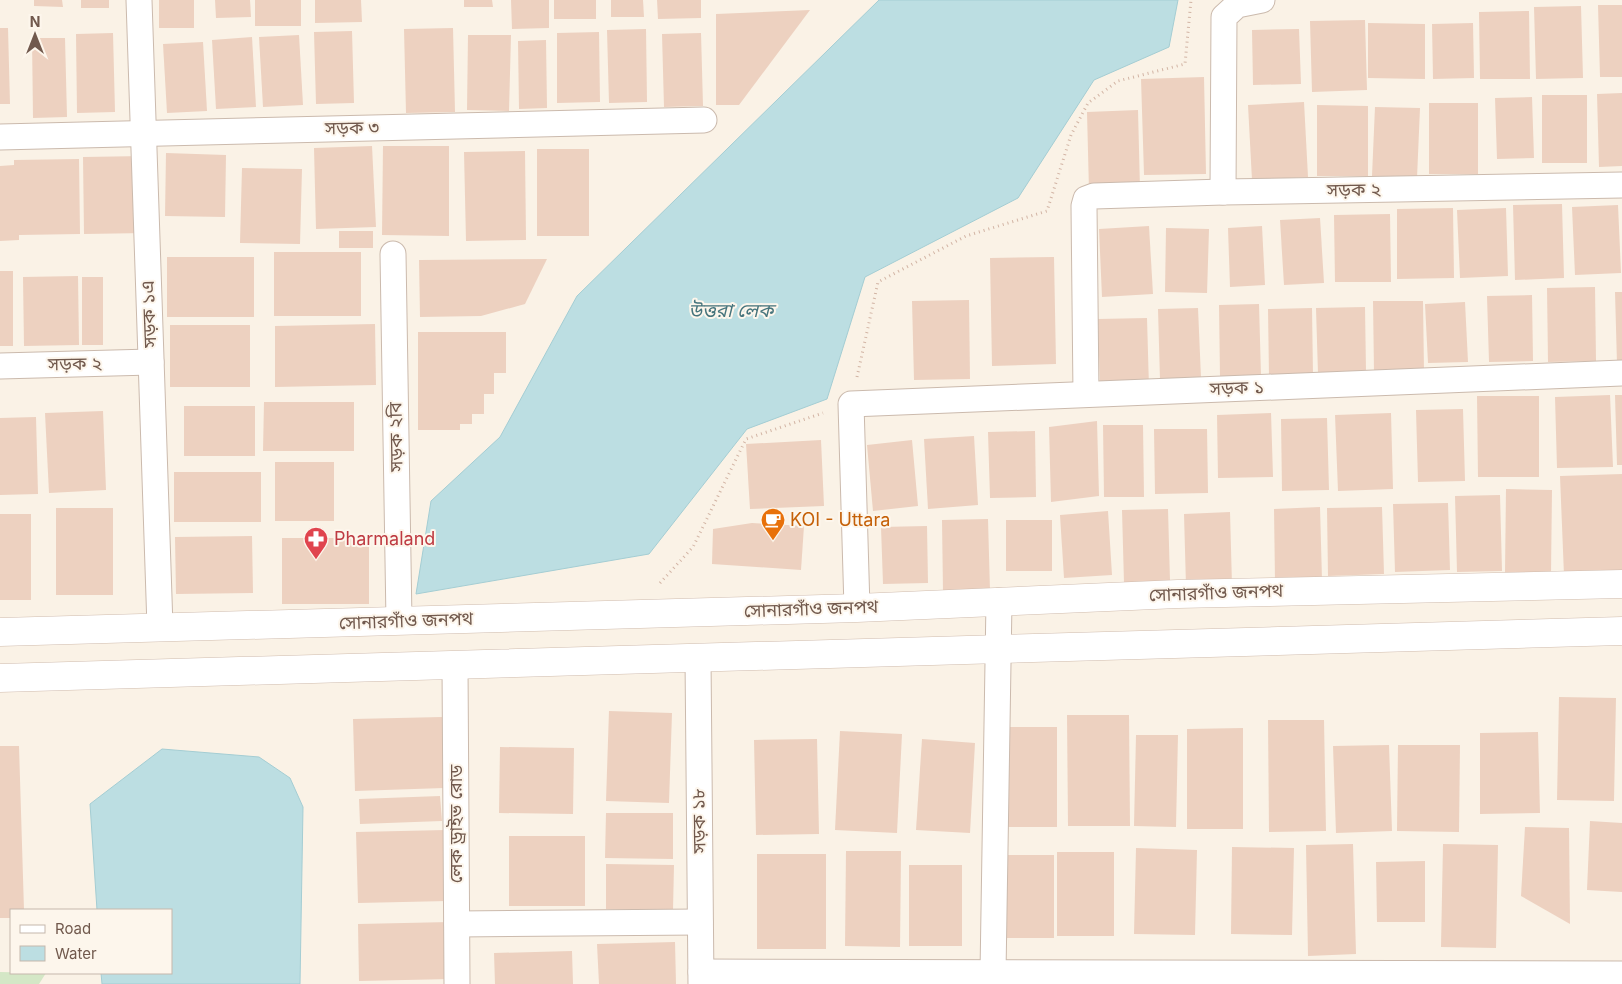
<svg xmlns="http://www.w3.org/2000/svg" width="1622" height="984" viewBox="0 0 1622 984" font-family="Inter,'Noto Sans Bengali',sans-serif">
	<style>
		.green { fill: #d4e7c6 }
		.water { fill: #bcdee2; stroke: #a4cdd3 }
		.building { fill: #edd1c0 }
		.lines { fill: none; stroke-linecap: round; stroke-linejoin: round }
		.street-casing { stroke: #cbbaad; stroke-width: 27 }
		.secondary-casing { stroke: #d0bcae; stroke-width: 29 }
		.path { stroke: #d2b4a4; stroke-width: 3; stroke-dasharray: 1 4; stroke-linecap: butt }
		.street { stroke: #fff; stroke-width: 25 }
		.secondary { stroke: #fff; stroke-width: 28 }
		.labels { text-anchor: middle; stroke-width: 4; stroke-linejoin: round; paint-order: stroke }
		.street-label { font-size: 18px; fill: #71594d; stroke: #fdf6ec }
		.food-label { font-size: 18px; fill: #c56008; stroke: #fdf6ec; text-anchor: start }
		.health-label { font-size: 18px; fill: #be3a42; stroke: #fdf6ec; text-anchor: start }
		.water-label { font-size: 19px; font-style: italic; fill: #46747c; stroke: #fdf6ec }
	</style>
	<rect width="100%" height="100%" fill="#faf2e6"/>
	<path class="green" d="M0,972L46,973L39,984H0Z"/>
	<g class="water">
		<path d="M879,0H1178L1169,47L1094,80L1018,198L865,277L827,399L747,429L649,554L416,594L431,501L500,437L577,296Z"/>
		<path d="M162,749L259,757L290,778L303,807L300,984H102L101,973H171V910H97L90,804Z"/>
	</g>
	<g class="building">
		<path d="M34,0H62L63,7L34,6Z"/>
		<rect x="81" y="0" width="28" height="8"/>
		<rect x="159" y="0" width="35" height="28"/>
		<path d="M215,0H250L251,17L216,18Z"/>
		<rect x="255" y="0" width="46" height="26"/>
		<path d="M315,0H361L362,22L315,23Z"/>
		<path d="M464,0H492L493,7H464Z"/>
		<path d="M511,0H549V28L512,29Z"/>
		<rect x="554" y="0" width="42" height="19"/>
		<path d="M611,0H643L644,17H611Z"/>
		<path d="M657,0H701V18L658,19Z"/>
		<path d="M1598,5H1622V77H1600Z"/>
		<path d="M1581,6L1583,78L1536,79L1534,7Z"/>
		<path d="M810,10L739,105H716V14Z"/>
		<path d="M1529,11L1530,79H1480L1479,12Z"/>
		<path d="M1365,20L1367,90L1312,92L1310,21Z"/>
		<path d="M1368,23L1425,24V79L1368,78Z"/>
		<path d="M1473,23L1474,78L1433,79L1432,24Z"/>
		<path d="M0,28H8L10,104H0Z"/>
		<path d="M453,28L455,112L406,113L404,29Z"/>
		<path d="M646,29L647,102L609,103L607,30Z"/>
		<path d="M1299,29L1301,84L1253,85L1252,30Z"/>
		<path d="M352,31L354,103L316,104L314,32Z"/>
		<path d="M599,32L600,102L557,103V33Z"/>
		<path d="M113,33L115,112L77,113L76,34Z"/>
		<path d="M701,33L703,106L664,107L662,34Z"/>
		<path d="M299,35L303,105L263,107L259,37Z"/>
		<path d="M468,35H511L509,111L467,110Z"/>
		<path d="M252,37L256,107L216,109L212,40Z"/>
		<path d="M32,38H65L67,117L33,118Z"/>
		<path d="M546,40L547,108L519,109L518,41Z"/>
		<path d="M203,42L207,111L167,113L163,44Z"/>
		<path d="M1204,77L1206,174L1144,175L1141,79Z"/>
		<path d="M1622,93V166L1599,167L1597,94Z"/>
		<rect x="1542" y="95" width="45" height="68"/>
		<path d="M1532,97L1534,158L1497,159L1495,98Z"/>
		<path d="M1304,102L1308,177L1252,180L1248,105Z"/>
		<rect x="1429" y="103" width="49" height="71"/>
		<path d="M1317,105L1368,106V176H1317Z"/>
		<path d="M1375,107L1420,108L1417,178L1372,176Z"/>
		<path d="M1138,110L1140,189L1089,191L1087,112Z"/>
		<path d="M372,146L376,227L316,229L314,148Z"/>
		<path d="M383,146H449V236L382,235Z"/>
		<rect x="537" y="149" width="52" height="87"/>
		<path d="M525,151L526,240L466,241L464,152Z"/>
		<path d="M166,153L226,155L225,217L165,216Z"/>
		<path d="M144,156L146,233L84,234L83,157Z"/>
		<path d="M79,159L80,234L19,235V240L0,241V166L14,165V160Z"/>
		<path d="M242,168L302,169L300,244L240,243Z"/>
		<path d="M1562,204L1564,278L1515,280L1513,205Z"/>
		<path d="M1618,205L1621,273L1575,275L1572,207Z"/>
		<path d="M1453,208L1454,278L1397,279V209Z"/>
		<path d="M1506,208L1508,276L1460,278L1457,210Z"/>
		<path d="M1390,214L1391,282H1335L1334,215Z"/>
		<path d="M1320,218L1324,283L1284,285L1280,220Z"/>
		<path d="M1149,226L1153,294L1102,297L1099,229Z"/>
		<path d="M1262,226L1265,285L1230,287L1228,228Z"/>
		<path d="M1166,228L1209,229L1207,293L1165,292Z"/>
		<rect x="339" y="231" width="34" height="17"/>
		<rect x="274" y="252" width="87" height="64"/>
		<rect x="167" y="257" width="87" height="60"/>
		<path d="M1054,257L1056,364L992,366L990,258Z"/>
		<path d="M547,259L525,304L481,316L420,317L419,260Z"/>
		<rect x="0" y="271" width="13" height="75"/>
		<path d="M78,276L79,345L24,346L23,277Z"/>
		<rect x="82" y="277" width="21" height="68"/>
		<path d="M1595,287L1596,361L1548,362L1547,288Z"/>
		<path d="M1615,292H1622V364H1617Z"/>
		<path d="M1532,295L1533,361L1489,362L1487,296Z"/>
		<path d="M969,300L970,379L914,380L912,301Z"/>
		<path d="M1373,301H1423L1424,372H1374Z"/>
		<path d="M1465,302L1468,362L1428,363L1425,304Z"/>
		<path d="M1259,304L1261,376L1220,377L1219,305Z"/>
		<path d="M1365,307L1366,372L1318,374L1316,308Z"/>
		<path d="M1198,308L1201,378L1160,380L1158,309Z"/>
		<path d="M1312,308L1313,376L1269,377L1268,309Z"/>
		<path d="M1147,318L1149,388L1100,389L1098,319Z"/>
		<path d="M375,324L376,385L275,387V326Z"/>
		<rect x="170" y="325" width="80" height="62"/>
		<path d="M418,332H506V373H494V394H484V414H472V424H460V430H418Z"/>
		<path d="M1610,395L1613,467L1557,468L1555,397Z"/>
		<path d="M1615,395H1622V465H1617Z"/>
		<path d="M1477,396H1539V477H1478Z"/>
		<path d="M264,402H354V451H263Z"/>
		<rect x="184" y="406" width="71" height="50"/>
		<path d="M1463,409L1465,481L1418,482L1416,410Z"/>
		<path d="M103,411L106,490L49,493L45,413Z"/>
		<path d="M1271,413L1273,477L1218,478L1217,415Z"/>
		<path d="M1391,413L1393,489L1338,491L1335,415Z"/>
		<path d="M36,417L38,494L0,495V418Z"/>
		<path d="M1327,418L1329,490L1282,491L1281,419Z"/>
		<path d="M1097,421L1099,496L1051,502L1049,427Z"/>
		<path d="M1103,425H1143L1144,497H1104Z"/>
		<path d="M1154,429H1207L1208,493L1155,494Z"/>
		<path d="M1035,431L1036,497L990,498L988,432Z"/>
		<path d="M974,436L978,505L928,509L924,439Z"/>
		<path d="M821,440L824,506L750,509L746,444Z"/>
		<path d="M912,440L918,506L873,511L867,445Z"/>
		<rect x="275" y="462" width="59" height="59"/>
		<rect x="174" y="472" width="87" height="50"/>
		<path d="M1622,474V573L1564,575L1560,476Z"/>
		<path d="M1506,489L1552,490L1551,574L1505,573Z"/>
		<path d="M1500,495L1502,571L1457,572L1455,496Z"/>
		<path d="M1448,503L1450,570L1395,572L1393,504Z"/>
		<path d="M1320,507L1322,580L1275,581L1274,509Z"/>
		<path d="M1382,507L1384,574L1328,576L1327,508Z"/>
		<rect x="56" y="508" width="57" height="87"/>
		<path d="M1168,509L1170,581L1124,583L1122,510Z"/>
		<path d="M1108,511L1112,575L1064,578L1060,515Z"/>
		<path d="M1230,512L1232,585L1186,586L1184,514Z"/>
		<rect x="0" y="514" width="31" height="86"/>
		<path d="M988,519L990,591L943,592L942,520Z"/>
		<rect x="1006" y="520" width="46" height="51"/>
		<path d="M752,523L804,526L801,570L712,564L713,529Z"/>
		<path d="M927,526L928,583L883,584L881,527Z"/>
		<path d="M252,536L253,593L176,594L175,537Z"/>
		<rect x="282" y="538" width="87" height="66"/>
		<path d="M1559,697L1616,698L1614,801L1557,800Z"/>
		<path d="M609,711L672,713L669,803L606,801Z"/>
		<path d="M1067,715H1129L1130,826H1068Z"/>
		<path d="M442,717L444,788L355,791L353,719Z"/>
		<path d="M1268,720H1324L1326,831L1269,832Z"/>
		<rect x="1001" y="727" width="56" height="100"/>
		<path d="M1243,728V829H1187V729Z"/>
		<path d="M840,731L902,734L897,833L835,830Z"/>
		<path d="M1538,732L1540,813L1480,814V733Z"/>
		<path d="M1136,735H1178L1176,827L1134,826Z"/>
		<path d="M817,739L819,834L756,835L754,740Z"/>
		<path d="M922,739L975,743L970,833L916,830Z"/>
		<path d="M1389,745L1392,831L1336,833L1333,746Z"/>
		<path d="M1398,745H1460L1459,832L1397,831Z"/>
		<path d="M0,746H19L24,910H11V918H0Z"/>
		<path d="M500,747L574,748L573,814L499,813Z"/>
		<path d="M440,796L442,821L360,824L359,799Z"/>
		<path d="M606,813H673V859L605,858Z"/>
		<path d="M1590,821L1622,823V892L1587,890Z"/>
		<path d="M1525,827L1569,828L1570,924L1521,896Z"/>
		<path d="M446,830L448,901L358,903L356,832Z"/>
		<rect x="509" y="836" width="76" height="70"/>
		<path d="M1353,844L1356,954L1308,956L1306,845Z"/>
		<path d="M1443,844L1498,845L1496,948L1441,947Z"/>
		<path d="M1232,847L1294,848L1292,935L1231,934Z"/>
		<path d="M1136,848L1197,850L1195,935L1134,934Z"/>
		<path d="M846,851H901L900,947L845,946Z"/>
		<rect x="1057" y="852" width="57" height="84"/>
		<rect x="757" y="854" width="69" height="95"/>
		<rect x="997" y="855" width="57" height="83"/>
		<path d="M1425,861V922H1377L1376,862Z"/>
		<path d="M606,864L674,865L673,910L606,909Z"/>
		<rect x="909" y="865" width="53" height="81"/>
		<path d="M450,922L451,979L359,981L358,924Z"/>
		<path d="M675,942L676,984H599L597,944Z"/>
		<path d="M572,951L573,984H495L494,953Z"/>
	</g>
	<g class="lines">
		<defs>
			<g id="street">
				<path d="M139,0L160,627"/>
				<path d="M0,137L704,120"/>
				<path d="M1223,192L1224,17L1237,5L1262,0"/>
				<path d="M393,254L399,621"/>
				<path d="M0,366L151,362"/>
				<path d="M1086,394L1084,206L1086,199L1094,196L1223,192L1622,185"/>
				<path d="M857,608L851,404L1622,373"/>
				<path d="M698,658L701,984"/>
				<path d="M455,665L457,984"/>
				<path d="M457,924L700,922"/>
				<path d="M701,972L1622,974"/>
				<path d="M993,973L999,601"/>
			</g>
			<g id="secondary">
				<path d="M0,632L857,608L1178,594L1622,584"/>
				<path d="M0,678L1622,631"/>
			</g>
		</defs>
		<use href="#street" class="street-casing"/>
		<use href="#secondary" class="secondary-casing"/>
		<g class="path">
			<path d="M857,377L878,282L966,236L1047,211L1071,135L1088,103L1118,81L1185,64L1191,0"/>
			<path d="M660,583L693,547L746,439L823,413"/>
		</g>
		<use href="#street" class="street"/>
		<use href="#secondary" class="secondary"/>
	</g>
	<defs>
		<symbol id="cafe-pin" viewBox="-11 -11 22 30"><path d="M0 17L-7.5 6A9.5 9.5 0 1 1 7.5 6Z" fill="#e8710a" stroke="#fdf6ec"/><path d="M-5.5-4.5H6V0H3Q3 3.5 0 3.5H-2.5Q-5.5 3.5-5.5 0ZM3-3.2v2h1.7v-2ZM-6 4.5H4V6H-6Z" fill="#fff"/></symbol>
		<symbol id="pharmacy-pin" viewBox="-11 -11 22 30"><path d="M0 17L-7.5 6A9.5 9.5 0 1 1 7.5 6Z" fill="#e0444e" stroke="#fdf6ec"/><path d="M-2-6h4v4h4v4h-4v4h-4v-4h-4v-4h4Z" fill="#fff"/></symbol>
	</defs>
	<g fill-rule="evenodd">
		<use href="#cafe-pin" x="759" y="506" width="28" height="38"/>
		<use href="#pharmacy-pin" x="302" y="525" width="28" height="38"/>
	</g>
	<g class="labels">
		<g class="street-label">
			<text transform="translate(352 128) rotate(-1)" y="6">সড়ক ৩</text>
			<text transform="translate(1354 190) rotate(-1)" y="6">সড়ক ২</text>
			<text transform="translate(149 314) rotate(-92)" y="6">সড়ক ১এ</text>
			<text transform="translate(75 364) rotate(-1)" y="6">সড়ক ২</text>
			<text transform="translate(1237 388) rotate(-2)" y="6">সড়ক ১</text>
			<text transform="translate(396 437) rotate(-91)" y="6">সড়ক ২বি</text>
			<text transform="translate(1216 593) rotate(-2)" y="6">সোনারগাঁও জনপথ</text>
			<text transform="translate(811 609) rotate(-2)" y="6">সোনারগাঁও জনপথ</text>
			<text transform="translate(406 621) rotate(-2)" y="6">সোনারগাঁও জনপথ</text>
			<text transform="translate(699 821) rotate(-91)" y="6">সড়ক ১৮</text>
			<text transform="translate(456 824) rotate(-90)" y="6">লেক ড্রাইভ রোড</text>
		</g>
		<g class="food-label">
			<text x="790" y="526">KOI - Uttara</text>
		</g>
		<g class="health-label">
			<text x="334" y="545">Pharmaland</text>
		</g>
		<g class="water-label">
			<text x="731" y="317">উত্তরা লেক</text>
		</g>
	</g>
	<rect x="10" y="909" width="162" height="65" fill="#fdf6ec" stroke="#c5b7ac"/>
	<rect x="20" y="925" width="25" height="8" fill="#ffffff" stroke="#c5b7ac"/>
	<text x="55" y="934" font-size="15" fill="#71594d">Road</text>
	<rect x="20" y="946" width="25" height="15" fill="#bcdee2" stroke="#c5b7ac"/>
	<text x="55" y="959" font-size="15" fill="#71594d">Water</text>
	<g transform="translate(35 35)" stroke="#fdf6ec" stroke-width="4" paint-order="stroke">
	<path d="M0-4L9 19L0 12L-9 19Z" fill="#71594d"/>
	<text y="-8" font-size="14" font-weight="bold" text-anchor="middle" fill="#71594d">N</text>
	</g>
</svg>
